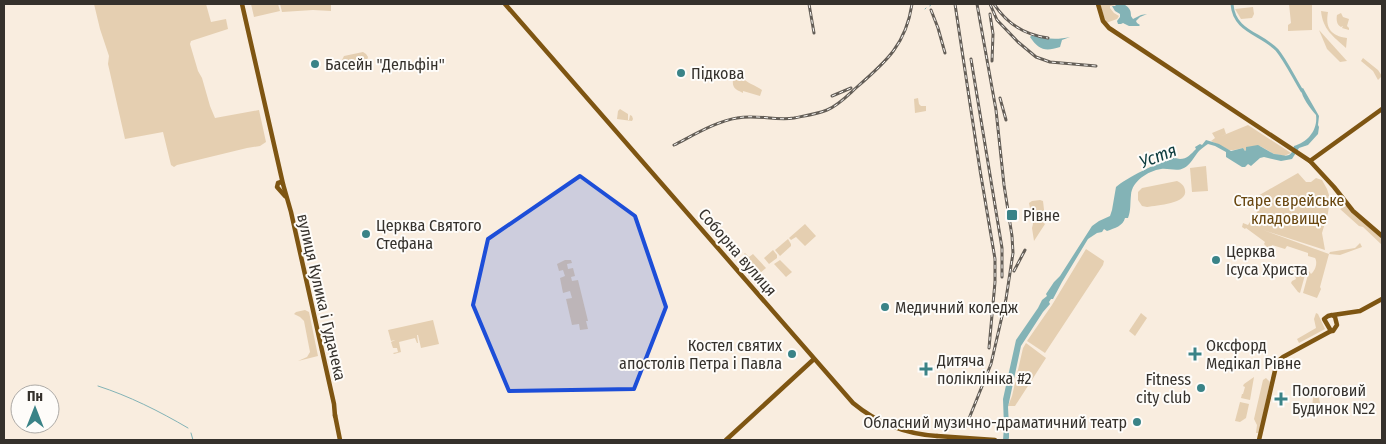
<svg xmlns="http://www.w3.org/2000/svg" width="1386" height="444" viewBox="0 0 1386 444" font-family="'Fira Sans Condensed',sans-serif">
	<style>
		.green { fill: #e5cfb1 }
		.water { fill: #83b3b6 }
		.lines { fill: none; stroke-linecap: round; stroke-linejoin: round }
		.stream { stroke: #83b3b6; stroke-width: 1 }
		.river { stroke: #83b3b6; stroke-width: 3 }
		.major { stroke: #7e5512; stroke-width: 4.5 }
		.rail-casing { stroke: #645e57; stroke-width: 3 }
		.rail { stroke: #fefcf9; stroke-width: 1; stroke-dasharray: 4; stroke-linecap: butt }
		.major-bridge { stroke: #7e5512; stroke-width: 4.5 }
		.marked { fill: #1d4ed8; fill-opacity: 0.2; stroke: #1d4ed8; stroke-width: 4; stroke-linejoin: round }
		.poi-dot { fill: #3a8387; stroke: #fefcf9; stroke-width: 2 }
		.labels { text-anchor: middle; stroke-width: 4; stroke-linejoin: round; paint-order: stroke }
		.poi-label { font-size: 16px; fill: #35312c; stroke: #fefcf9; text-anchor: start }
		.park-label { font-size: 16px; fill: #68460f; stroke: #fefcf9 }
		.street-label { font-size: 16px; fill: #35312c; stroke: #fefcf9 }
		.water-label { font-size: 18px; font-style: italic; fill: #0e3d3f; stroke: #fefcf9 }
	</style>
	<rect width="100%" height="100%" fill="#f9eddf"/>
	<g class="green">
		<path d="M94,4H206L211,22L226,19L228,29L191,41L190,44L198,71L202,78L210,106L215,118L259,110L266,142L260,146L247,148L177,165L174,167L171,165L163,132L125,139L108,64L109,56L100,29Z"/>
		<path d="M251,4H278L280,11L254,17Z"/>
		<path d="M280,4H331V11L313,10L282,12Z"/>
		<path d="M1100,4H1115V5L1110,6V8L1114,13L1119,16L1117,19L1106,23Z"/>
		<path d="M1289,4H1312V30L1288,31V25L1291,23Z"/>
		<path d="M1253,7L1254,14L1252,18L1241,19L1235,9Z"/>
		<path d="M1321,11L1328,12C1325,28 1331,36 1347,38L1346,48C1333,36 1323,30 1321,11Z"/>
		<path d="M1341,13L1343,17L1349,19L1347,26L1349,28V30L1342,28L1343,26L1341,27C1337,25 1336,20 1337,15Z"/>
		<path d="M1319,30L1347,61L1340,62L1327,49Z"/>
		<path d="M363,52L366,54L368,57L366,63L348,67L343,65L342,60L344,56Z"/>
		<path d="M1363,58L1378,70L1382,76L1378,80L1373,71L1361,61Z"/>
		<path d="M741,77C747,83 755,85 762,90L760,96L743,91V93C735,89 732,88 733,79Z"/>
		<path d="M918,98L919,104L921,106H926V111L915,113L914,99Z"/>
		<path d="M620,109L628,114V120H629L630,115L632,116L633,119L632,121L617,119L618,111Z"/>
		<path d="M1248,125L1291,153L1284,156L1276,154H1274L1260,146L1247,147L1246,150L1245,151L1243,148L1234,150H1229L1211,141L1215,138L1212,133L1224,128L1226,134L1219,137Z"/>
		<path d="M1206,166L1208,191L1192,192L1190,168Z"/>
		<path d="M1298,173L1306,182H1311L1316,178L1322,180L1327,189L1330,198L1328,213L1322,233L1325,250L1263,230L1329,254L1330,252L1355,248L1360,243L1362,247L1340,255L1329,254L1320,287L1321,289L1317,298L1303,293L1309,271L1311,274C1315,271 1318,263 1315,258L1308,256V253L1287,246L1285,249L1272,245L1270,250L1264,244L1265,242L1246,228L1245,229L1242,227L1243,223L1248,225C1251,220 1262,207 1261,204C1260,201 1258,199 1256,197Z"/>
		<path d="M1177,181C1181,183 1184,185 1185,190C1188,204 1157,205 1147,207L1142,206L1138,200V192L1142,188Z"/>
		<path d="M1040,200L1043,201L1045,218L1043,222L1045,224L1034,241L1032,228L1033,224L1029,203L1032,201Z"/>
		<path d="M1346,206L1382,239V245L1363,227L1359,226L1340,209Z"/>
		<path d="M805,224L816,236L805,246L796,237L791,240L789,238Z"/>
		<path d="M788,239L791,244V246L780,256L775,250Z"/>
		<path d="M1086,249L1104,261L1103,265L1045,353L1027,341L1052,305Z"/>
		<path d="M773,250L777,255V258L769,264L764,258Z"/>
		<path d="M745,253L749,257L753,254L766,268L760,273L744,254Z"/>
		<path d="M565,260H571L572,263L567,264L568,269L573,268L575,276L571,277L572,281L578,280L588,321H586L588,329L580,330L579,324L572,325L566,299L572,298L570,291L563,293L560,278L565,276L563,270L559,271L557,264Z"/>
		<path d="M780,260L792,272L786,277L774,264Z"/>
		<path d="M1294,271L1305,275L1300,293L1298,292L1291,283L1292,281L1296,279L1295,276L1292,275Z"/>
		<path d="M305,310L309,312L318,356L298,361L307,357L310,352L304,321L300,317L294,314L296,312Z"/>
		<path d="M1141,313L1147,318L1135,336L1129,331Z"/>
		<path d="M1316,313L1318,314L1325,329L1299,343L1297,339L1316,328L1314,319Z"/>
		<path d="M433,320L439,344L421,348L418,335H417L418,343H417L415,338L399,342L401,352L394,354L393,353L398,352L397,348H393L392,345L396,344L392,345L391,342L395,340L391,341L388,330Z"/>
		<path d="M1026,343L1046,358L1015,406H1008L1012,396L1023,348Z"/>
		<path d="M1254,377L1250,400L1241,398L1242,394H1243L1245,387L1243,386L1244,384Z"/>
		<path d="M1266,378L1270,382L1259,433H1256L1257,425L1254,419L1263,380Z"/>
		<path d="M1314,396H1317L1319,398L1322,413L1319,416H1317C1313,412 1311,401 1314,396Z"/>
		<path d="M1240,402L1249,404L1246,418L1240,422L1235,421Z"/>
	</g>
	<g class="water">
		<path d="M1117,4H1124C1129,8 1131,9 1131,16L1133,19L1141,15L1147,14L1140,17L1136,21L1137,23L1140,25L1139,26H1129L1123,23L1121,24H1118L1117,21L1120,17V14L1115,11L1112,6H1115Z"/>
		<path d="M1032,35C1045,39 1057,40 1070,37L1062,40L1060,47C1045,52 1039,50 1030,37Z"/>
		<path d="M1303,88L1319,116L1318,125L1319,127L1318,134L1308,145L1299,148L1292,159L1281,161L1264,157L1260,158L1251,166L1248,164L1245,167H1242L1226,157V152L1215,146L1208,144C1205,146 1202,148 1199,151C1194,157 1190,165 1184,168C1177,172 1169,168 1161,169C1148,171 1132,181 1131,195C1130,203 1131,211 1128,218H1125C1123,226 1115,228 1107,231L1104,229L1102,232L1097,233L1088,239L1062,282L1053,299H1051L1049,302L1050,304L1043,312L1021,346L1008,407L1009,426V438L1008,440H1003L1004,427L1003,399L1016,340L1038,308L1042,300L1047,296L1046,294L1054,282L1060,276L1092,226L1099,221L1110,216L1112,210L1116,187C1125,179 1160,161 1172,158C1175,158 1176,158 1180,159C1187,159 1191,154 1196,149L1195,147L1200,144L1202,145L1206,140L1219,144L1231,151L1243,148L1245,151L1246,150V147L1258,145L1274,154C1282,154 1291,161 1294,146C1308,142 1318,130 1316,115C1310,108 1302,98 1301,89Z"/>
	</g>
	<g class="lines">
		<g class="stream">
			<path d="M930,6L931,4"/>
			<path d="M925,9L926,8"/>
			<path d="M98,386C129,396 159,411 188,428"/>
			<path d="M191,433L193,440"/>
		</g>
		<path class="river" d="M1232,4C1234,32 1261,33 1277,50C1286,61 1294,78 1302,91"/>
		<g class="major">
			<path d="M242,4L283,184L291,212L334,404L335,416"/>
			<path d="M505,4L853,403C877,423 906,434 937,436"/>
			<path d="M1098,4L1103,21L1109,28L1310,161L1334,187L1353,211L1382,236"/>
			<path d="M1310,161L1382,109"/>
			<path d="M283,184L281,182L278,183L277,187L285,196"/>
			<path d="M1332,315L1335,317L1337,325L1333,331H1331L1324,319L1328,316Z"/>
			<path d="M1333,315L1360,311L1382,299"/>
			<path d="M335,415L340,440"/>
			<path d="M726,440L814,359"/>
			<path d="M1259,440L1277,362L1283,357L1331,331"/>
		</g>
		<defs>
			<g id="rail">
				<path d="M809,4L814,33"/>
				<path d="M955,4L980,170L995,259V282L989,348"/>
				<path d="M990,4L997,20L1018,42L1036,57L1050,62L1096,66"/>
				<path d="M994,4C1007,24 1025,35 1048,38"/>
				<path d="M931,10L938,28L945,53"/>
				<path d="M990,14L993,34L992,61"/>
				<path d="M971,59L1002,248V277"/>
				<path d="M832,96L851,88"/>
				<path d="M1000,98L1006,120"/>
				<path d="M674,145C692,136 717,121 737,118C756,114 775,121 794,118C804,116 817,114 827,110C839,105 848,95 857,87C887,61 906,44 912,4"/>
				<path d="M1014,271L1025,250"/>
				<path d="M966,426L991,364L1006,299L1013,253L1012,236L1004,185L996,110L977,4"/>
				<path d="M958,440H959"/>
			</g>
		</defs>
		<use href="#rail" class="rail-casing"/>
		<use href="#rail" class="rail"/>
		<path class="major-bridge" d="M937,436L995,440"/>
	</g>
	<path class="marked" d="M580,176L635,216L666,307L634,389L509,391L473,305L488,239Z"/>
	<g class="poi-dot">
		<circle cx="315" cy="64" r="5"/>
		<circle cx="681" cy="73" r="5"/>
		<rect x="1006" y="209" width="12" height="12" rx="2.5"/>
		<circle cx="366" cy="234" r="5"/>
		<circle cx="1216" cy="260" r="5"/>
		<circle cx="885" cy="307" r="5"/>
		<circle cx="792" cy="354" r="5"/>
		<path d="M1192.5 346.5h5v5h5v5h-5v5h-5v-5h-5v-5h5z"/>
		<path d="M923.5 361.5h5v5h5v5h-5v5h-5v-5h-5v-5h5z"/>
		<circle cx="1201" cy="388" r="5"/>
		<path d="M1278.5 391.5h5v5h5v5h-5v5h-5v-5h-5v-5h5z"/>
		<circle cx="1137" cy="422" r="5"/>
	</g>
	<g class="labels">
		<g class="poi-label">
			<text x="325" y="70">Басейн "Дельфін"</text>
			<text x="691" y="79">Підкова</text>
			<text x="1023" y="221">Рівне</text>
			<text x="376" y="231">Церква Святого<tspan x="376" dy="18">Стефана</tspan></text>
			<text x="1226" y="257">Церква<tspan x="1226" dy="18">Ісуса Христа</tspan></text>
			<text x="895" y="313">Медичний коледж</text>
			<text x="782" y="351" text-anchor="end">Костел святих<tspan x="782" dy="18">апостолів Петра і Павла</tspan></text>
			<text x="1206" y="351">Оксфорд<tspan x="1206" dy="18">Медікал Рівне</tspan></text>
			<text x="937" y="366">Дитяча<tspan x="937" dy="18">поліклініка #2</tspan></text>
			<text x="1191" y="385" text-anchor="end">Fitness<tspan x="1191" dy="18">city club</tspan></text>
			<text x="1292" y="396">Пологовий<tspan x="1292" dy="18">Будинок №2</tspan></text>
			<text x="1127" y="428" text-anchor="end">Обласний музично-драматичний театр</text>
		</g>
		<g class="park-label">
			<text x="1289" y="206">Старе єврейське<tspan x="1289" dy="18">кладовище</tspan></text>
		</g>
		<g class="street-label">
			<text transform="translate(738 252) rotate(49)" y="6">Соборна вулиця</text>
			<text transform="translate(322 297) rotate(77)" y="6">вулиця Кулика і Гудачека</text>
		</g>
		<g class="water-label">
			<text transform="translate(1158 156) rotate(-21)" y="6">Устя</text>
		</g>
	</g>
	<rect width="1386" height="444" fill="none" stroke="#35312c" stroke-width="10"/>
	<g transform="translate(35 409)"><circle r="24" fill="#fefcf9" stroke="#aeaba7"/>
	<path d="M0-4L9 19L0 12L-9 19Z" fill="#3a8387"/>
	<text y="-8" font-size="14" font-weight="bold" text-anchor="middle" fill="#35312c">Пн</text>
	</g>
</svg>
